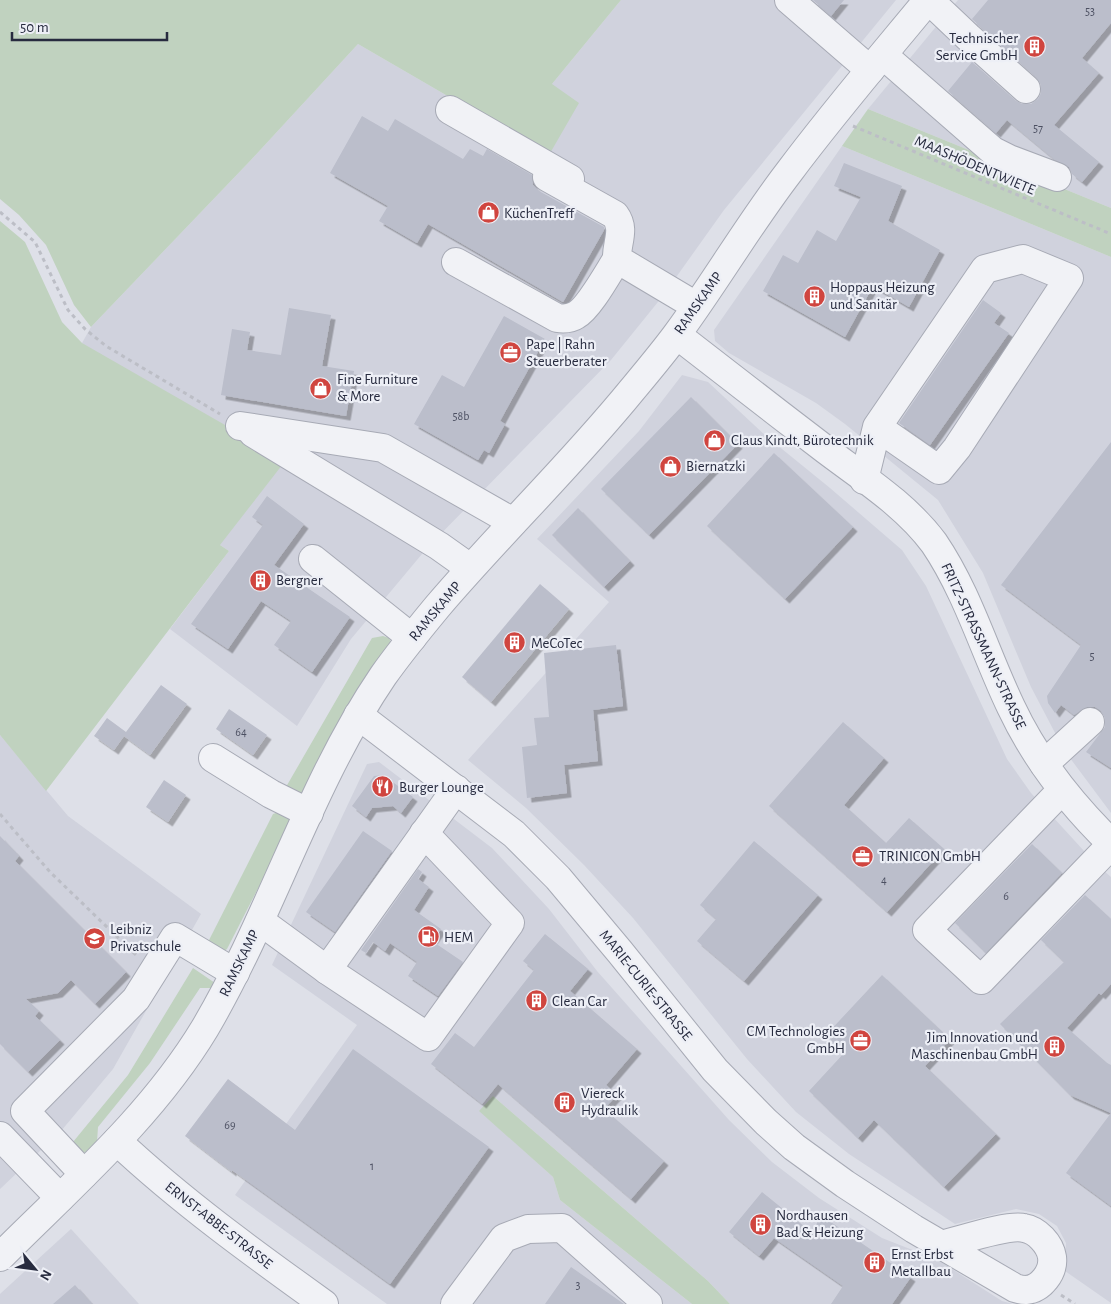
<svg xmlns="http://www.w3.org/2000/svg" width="1111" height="1304" viewBox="0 0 1111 1304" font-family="'Alegreya Sans',sans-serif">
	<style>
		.built { fill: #d0d2dd }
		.green { fill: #c0d2bf }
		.building { fill: #bbbecb; filter: url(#shadow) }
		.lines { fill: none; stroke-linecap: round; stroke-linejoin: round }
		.minor-casing { stroke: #a7aab5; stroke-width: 30 }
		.path { stroke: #bcbec6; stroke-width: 3; stroke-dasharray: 4 4; stroke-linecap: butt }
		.minor { stroke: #f1f2f6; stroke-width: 28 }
		.labels { text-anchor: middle; stroke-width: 4.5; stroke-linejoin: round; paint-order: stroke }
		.number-label { font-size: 12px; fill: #4c5062 }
		.poi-label { font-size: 15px; fill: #272b3f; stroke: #edeff6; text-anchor: start }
		.street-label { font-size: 15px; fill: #272b3f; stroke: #edeff6 }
	</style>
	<defs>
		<filter id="shadow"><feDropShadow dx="4.5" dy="4.5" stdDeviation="0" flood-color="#0004"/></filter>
	</defs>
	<rect width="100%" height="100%" fill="#dee0e8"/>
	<g class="built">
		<path d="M621,0H896L724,210L662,297L611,360L427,548L351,639L297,726L170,629L229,551L220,545L82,343L91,327L250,161L358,44L549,155L552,84Z"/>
		<path d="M958,0H1111V208L868,109Z"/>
		<path d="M842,146L1111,257V813L1064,750L1031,687L983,573L938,500L845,424L816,403L729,353L715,341L714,330Z"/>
		<path d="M682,375L708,382L766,436L830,488L902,550L926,586L1007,759L1031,793L1095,863L1111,877V1303L1065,1271L1066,1243L1057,1226L1039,1214L1016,1209L955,1224L849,1154L796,1112L747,1059L633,918L584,865L526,808L468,760L609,602L537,539L639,431Z"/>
		<path d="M0,735L68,816L201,914L113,1069L61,1131L0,1189Z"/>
		<path d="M379,762L492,848L549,909L597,971L729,1120L772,1162L819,1198L882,1238L938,1260L1002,1301L1013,1304H730L708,1281L493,1096L480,1111L553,1177L560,1200L692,1304H387L235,1195L357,1025L272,965L367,764Z"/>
		<path d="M71,1229L139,1304H0V1294Z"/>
	</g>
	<g class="green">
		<path d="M0,0H621L552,84L579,103L549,155L358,44L250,161L91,327L74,305L46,245L19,215L0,199Z"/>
		<path d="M868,109L1111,208V257L842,146Z"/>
		<path d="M0,221L25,242L62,322L82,343L286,460L220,545L229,551L46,791L0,735Z"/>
		<path d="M383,636L389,638L391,642L347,711L302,797L286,787L372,638Z"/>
		<path d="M279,812L291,818V824L227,949L223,952L206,946L273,814Z"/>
		<path d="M193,968L215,983L212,988H200L150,1063L98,1127L97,1142L88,1152L83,1153L73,1142L128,1075Z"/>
		<path d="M493,1096L708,1281L730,1304H692L560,1200L553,1177L479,1111Z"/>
	</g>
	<g class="building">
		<path d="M813,0H844L831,16Z"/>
		<path d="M988,0H1111V23L1082,58L1099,73L1054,125L1099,162L1082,182L1072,174L1069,167L1055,160L1007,120L996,133L948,91L972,62L1016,101L1022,104H1031L1038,99L1041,93V85L1036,77L972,19Z"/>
		<path d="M362,116L388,131L395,119L463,159L470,149L483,156L487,149L532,175L533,185L539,191L604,227V230L563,302L428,224L417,243L379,221L388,206L330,173Z"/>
		<path d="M844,163L902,186L888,221L940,250L909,307L873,286L845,337L763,291L783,255L798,263L817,230L836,241L861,197L834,186Z"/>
		<path d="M983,300L1001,313L994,323L1009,333L930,445L899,423Z"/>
		<path d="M289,308L331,315L322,366L354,371L346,416L221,395L232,329L250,332L247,350L281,355Z"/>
		<path d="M504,316L545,339L500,421L505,424L489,453L484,450L478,460L414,424L442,375L464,387Z"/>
		<path d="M691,397L738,444L649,535L601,489Z"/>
		<path d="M1111,442V768L1086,752L1105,727V718L1101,711L1095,707H1087L1074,715L1061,705L1055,713L1048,703L1047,696L1081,645L1001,585Z"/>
		<path d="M774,453L853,527L785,599L707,526Z"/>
		<path d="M267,496L304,524L274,565L350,617L312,672L274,645L291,621L261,601L228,649L191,624L263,525L252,517Z"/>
		<path d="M578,508L630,561L604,587L552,535Z"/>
		<path d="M540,584L569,609L491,702L462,677Z"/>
		<path d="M616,645L623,706L593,710L598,761L564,765L567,793L527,798L522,747L537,745L534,718L549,717L544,653Z"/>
		<path d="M161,685L187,704L150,755L124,736L114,750L94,736L107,718L126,732Z"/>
		<path d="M229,709L267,735L253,755L216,729Z"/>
		<path d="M843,722L884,758L844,805L886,843L909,818L944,849L887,912L769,806Z"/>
		<path d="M383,775L413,797L401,813L393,806L372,808L366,817L352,806L374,776Z"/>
		<path d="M164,780L186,795L168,822L146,807Z"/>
		<path d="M363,831L392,851L335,932L306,912Z"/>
		<path d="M0,836L19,856L15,861L126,972L95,1004L71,980L58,993L26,999L39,1011L35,1016L60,1040L28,1072L0,1044Z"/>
		<path d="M754,841L818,895L744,981L697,941L716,919L700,905Z"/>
		<path d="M1032,844L1062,873L986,953L955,923Z"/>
		<path d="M418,869L422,872L418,879L429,887L414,910L441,929L432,941L463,962L438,996L408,976L417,962L390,943L385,951L373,942L366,953L361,950Z"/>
		<path d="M1085,895L1111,919V984L1101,995L1099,993L1067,1028L1107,1063L1111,1065V1206L1066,1173L1111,1113L1070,1095L1000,1024L1064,962L1041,940Z"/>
		<path d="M545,934L588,969L570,991L637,1049L606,1085L617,1095L604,1109L664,1161L631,1199L498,1084L482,1104L431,1064L455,1033L474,1047L534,970L523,961Z"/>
		<path d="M882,975L950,1039L925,1066L996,1134L944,1187L874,1120L858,1138L809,1091L845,1052L826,1035Z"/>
		<path d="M353,1049L489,1147L390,1284L232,1170V1172L185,1136L228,1079L295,1130Z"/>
		<path d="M762,1192L811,1232L822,1216L911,1277L892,1304H831L843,1286L774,1238L759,1256L729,1232Z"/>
		<path d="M571,1267L624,1304H545Z"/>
		<path d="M75,1285L92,1304H53Z"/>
	</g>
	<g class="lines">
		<defs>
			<g id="minor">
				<path d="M789,0L870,70"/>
				<path d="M929,0L968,37L1026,89"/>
				<path d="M883,55L993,151L1009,159L1057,177"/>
				<path d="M450,110L570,179"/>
				<path d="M547,177L615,215C626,230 616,243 617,259L696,306"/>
				<path d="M456,262L557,318C564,319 570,319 576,315C589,308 608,273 617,259"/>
				<path d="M677,335C726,373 776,412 826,450C863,478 906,505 934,543C968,593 985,653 1011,707C1035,758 1070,803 1111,843"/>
				<path d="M240,426L383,448L513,522"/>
				<path d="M253,433L439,546L470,568"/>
				<path d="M864,480L877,427L985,269L1023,259L1069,278L957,448L939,470L877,427"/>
				<path d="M313,559L412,638"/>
				<path d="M358,715L514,834L558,878L620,952L715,1070L766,1122L794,1147L845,1184L914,1229L1015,1288C1018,1289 1023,1290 1026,1290C1041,1289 1054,1272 1052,1257C1050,1244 1037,1230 1024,1228C1008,1224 959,1241 941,1245"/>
				<path d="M213,758L271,794L309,813"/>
				<path d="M1044,764L1090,722"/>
				<path d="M1062,790L927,930L981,980L1111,845"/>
				<path d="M260,921L327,970L428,1037L510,923L424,833"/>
				<path d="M327,970L456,789"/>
				<path d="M0,1136L60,1198"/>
				<path d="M117,1141C181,1201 253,1253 324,1304"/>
				<path d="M84,1174L25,1111L136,999L175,937L235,973"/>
				<path d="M0,1257C72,1185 152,1116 205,1028C272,914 309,785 383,676C400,652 418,630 437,607C500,533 571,465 632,390C647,372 663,353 677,334C716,281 749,224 789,172C833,113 881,57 928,0"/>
				<path d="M455,1304L504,1238L528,1229L562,1228L648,1304"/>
			</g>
		</defs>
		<use href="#minor" class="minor-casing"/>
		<g class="path">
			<path d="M853,126L1111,234"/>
			<path d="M0,212L35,242L68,310L85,329L106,346L220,414"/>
			<path d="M0,814L50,872L137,956"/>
			<path d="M1061,1295L1075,1304"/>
		</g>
		<use href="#minor" class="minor"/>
	</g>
	<defs>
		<symbol id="building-disc" viewBox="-11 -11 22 22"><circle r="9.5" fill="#d0453f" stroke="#edeff6"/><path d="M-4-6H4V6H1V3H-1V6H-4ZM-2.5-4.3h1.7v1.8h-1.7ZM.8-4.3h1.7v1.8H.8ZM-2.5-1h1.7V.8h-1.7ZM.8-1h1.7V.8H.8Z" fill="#fff"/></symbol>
		<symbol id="shop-disc" viewBox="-11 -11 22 22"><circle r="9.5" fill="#d0453f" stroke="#edeff6"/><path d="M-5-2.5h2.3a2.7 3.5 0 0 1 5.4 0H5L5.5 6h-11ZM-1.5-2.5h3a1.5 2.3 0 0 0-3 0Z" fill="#fff"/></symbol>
		<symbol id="office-disc" viewBox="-11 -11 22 22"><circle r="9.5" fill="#d0453f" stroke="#edeff6"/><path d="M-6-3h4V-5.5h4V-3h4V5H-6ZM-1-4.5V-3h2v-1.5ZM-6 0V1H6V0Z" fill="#fff"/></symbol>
		<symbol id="restaurant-disc" viewBox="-11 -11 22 22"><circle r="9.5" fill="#d0453f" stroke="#edeff6"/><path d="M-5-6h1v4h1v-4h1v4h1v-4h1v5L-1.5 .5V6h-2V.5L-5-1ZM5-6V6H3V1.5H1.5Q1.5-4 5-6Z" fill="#fff"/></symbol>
		<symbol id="fuel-disc" viewBox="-11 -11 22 22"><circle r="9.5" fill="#d0453f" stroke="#edeff6"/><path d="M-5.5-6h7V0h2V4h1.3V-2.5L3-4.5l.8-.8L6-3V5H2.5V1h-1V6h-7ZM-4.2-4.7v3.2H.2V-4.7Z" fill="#fff"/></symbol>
		<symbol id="school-disc" viewBox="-11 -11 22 22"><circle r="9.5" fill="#d0453f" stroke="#edeff6"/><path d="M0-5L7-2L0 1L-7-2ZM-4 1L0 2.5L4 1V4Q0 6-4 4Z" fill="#fff"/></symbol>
	</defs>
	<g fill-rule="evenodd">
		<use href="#building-disc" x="1022" y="34" width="25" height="25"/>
		<use href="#shop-disc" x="476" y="200" width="25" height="25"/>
		<use href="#building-disc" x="802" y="284" width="25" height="25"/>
		<use href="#office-disc" x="498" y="340" width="25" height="25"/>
		<use href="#shop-disc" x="308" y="376" width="25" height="25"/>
		<use href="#shop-disc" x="702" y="428" width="25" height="25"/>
		<use href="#shop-disc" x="658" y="454" width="25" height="25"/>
		<use href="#building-disc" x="248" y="568" width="25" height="25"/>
		<use href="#building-disc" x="502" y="630" width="25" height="25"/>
		<use href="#restaurant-disc" x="370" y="774" width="25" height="25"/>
		<use href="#office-disc" x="850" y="844" width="25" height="25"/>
		<use href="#fuel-disc" x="416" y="924" width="25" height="25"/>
		<use href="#school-disc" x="82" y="926" width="25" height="25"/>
		<use href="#building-disc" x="524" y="988" width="25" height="25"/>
		<use href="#office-disc" x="848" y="1028" width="25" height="25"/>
		<use href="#building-disc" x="1042" y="1034" width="25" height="25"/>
		<use href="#building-disc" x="552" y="1090" width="25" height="25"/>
		<use href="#building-disc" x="748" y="1212" width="25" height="25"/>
		<use href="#building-disc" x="862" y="1250" width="25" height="25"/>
	</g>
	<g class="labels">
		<g class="number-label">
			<text x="1090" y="15">53</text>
			<text x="1038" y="132">57</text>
			<text x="461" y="420">58b</text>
			<text x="1092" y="660">5</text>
			<text x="241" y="736">64</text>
			<text x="884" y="884">4</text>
			<text x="1006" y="900">6</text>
			<text x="230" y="1129">69</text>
			<text x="372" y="1170">1</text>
			<text x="578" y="1289">3</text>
		</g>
		<g class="poi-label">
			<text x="1018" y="43" text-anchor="end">Technischer<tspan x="1018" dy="17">Service GmbH</tspan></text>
			<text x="504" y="218">KüchenTreff</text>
			<text x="830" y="292">Hoppaus Heizung<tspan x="830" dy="17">und Sanitär</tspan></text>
			<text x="526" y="349">Pape | Rahn<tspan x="526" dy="17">Steuerberater</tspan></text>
			<text x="337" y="384">Fine Furniture<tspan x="337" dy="17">&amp; More</tspan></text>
			<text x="731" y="445">Claus Kindt, Bürotechnik</text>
			<text x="686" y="471">Biernatzki</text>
			<text x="276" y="585">Bergner</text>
			<text x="531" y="648">MeCoTec</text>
			<text x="399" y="792">Burger Lounge</text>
			<text x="879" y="861">TRINICON GmbH</text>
			<text x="110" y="934">Leibniz<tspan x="110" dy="17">Privatschule</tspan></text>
			<text x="444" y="942">HEM</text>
			<text x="552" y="1006">Clean Car</text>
			<text x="845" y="1036" text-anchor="end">CM Technologies<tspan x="845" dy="17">GmbH</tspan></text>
			<text x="1038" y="1042" text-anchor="end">Jim Innovation und<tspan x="1038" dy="17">Maschinenbau GmbH</tspan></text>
			<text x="581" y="1098">Viereck<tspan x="581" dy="17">Hydraulik</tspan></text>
			<text x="776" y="1220">Nordhausen<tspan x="776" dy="17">Bad &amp; Heizung</tspan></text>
			<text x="891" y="1259">Ernst Erbst<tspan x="891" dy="17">Metallbau</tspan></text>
		</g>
		<g class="street-label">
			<text transform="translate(975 165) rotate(23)" y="5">MAASHÖDENTWIETE</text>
			<text transform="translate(698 303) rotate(-55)" y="5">RAMSKAMP</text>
			<text transform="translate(435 611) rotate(-50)" y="5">RAMSKAMP</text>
			<text transform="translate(984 646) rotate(65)" y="5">FRITZ-STRASSMANN-STRASSE</text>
			<text transform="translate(239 963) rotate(-64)" y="5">RAMSKAMP</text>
			<text transform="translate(646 985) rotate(51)" y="5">MARIE-CURIE-STRASSE</text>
			<text transform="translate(219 1225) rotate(38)" y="5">ERNST-ABBE-STRASSE</text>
		</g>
	</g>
	<g transform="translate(35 1269) rotate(119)" stroke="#edeff6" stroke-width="4" paint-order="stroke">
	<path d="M0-4L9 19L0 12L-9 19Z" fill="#272b3f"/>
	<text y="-8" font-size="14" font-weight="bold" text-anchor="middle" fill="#272b3f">N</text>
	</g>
	<path d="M12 32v8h155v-8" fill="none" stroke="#272b3f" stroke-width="2.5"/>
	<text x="20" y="32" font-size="15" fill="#272b3f" stroke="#edeff6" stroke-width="4" paint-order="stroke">50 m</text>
</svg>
